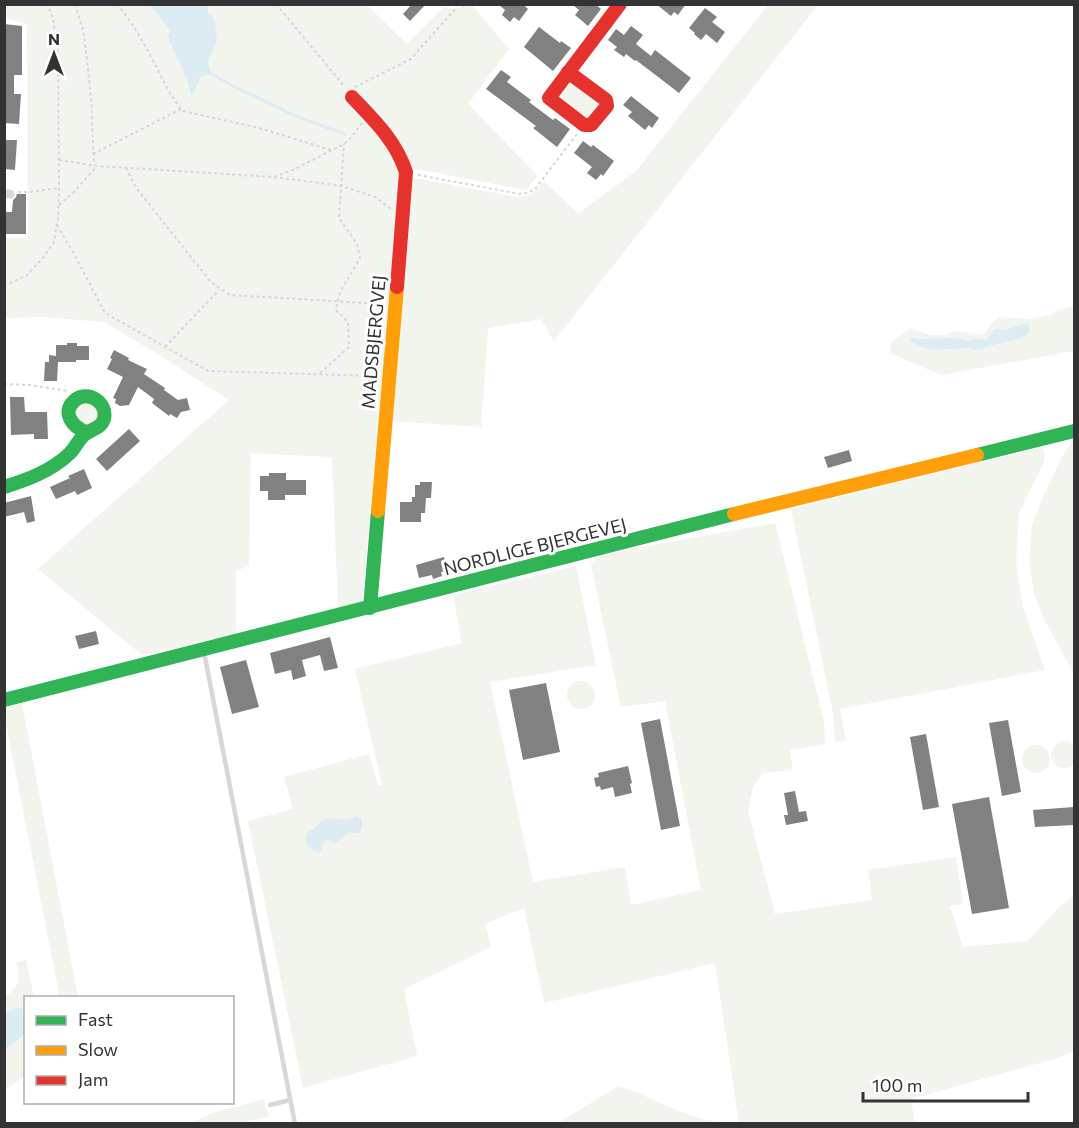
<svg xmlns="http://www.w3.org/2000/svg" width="1079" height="1128" viewBox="0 0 1079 1128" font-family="Commissioner,sans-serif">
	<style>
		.green { fill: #f1f5ed }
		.water { fill: #ddebf3 }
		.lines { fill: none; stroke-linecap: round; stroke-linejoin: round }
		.stream { stroke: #ddebf3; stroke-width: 3 }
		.building { fill: #818181 }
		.path { stroke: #d6d6d6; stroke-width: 2; stroke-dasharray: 3 3; stroke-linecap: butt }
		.lane { stroke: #d7d7d7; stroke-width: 4.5 }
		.street { stroke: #d7d7d7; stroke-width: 9 }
		.fast { stroke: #30b455; stroke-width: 14 }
		.slow { stroke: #ff9f0a; stroke-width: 14 }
		.jam { stroke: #e5322d; stroke-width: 14 }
		.labels { text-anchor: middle; stroke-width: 6; stroke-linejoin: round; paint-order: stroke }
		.street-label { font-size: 18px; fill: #333; stroke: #fff }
	</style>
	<rect width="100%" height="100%" fill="#fff"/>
	<g class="green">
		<path d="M4,5H367L407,44L444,7C452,8 459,10 465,5H472L509,49L468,104L538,176L526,190L416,169L401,170L362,602L338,607L332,457L251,453L249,566L236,571V634L142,655L38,569L229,400L161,356L104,322L42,317L5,318V238H28L27,25L5,17Z"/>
		<path d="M768,5H818L554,341L541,319L488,328L481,427L389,421L402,303L410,177L518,197L531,195L544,181L578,214L636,171Z"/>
		<path d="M572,81L599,102L600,106L594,117L586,119L560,100L558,96L566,83Z"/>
		<path d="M1074,306V351L941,375L890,353L891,343L910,328L930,335H946L955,331L984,335L991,324L999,317L1030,319L1050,315L1057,310Z"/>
		<path d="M90,402L99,410L97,422L89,427L77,423L74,411L79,403Z"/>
		<path d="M1073,439H1074V674L1045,621L1034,594L1029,559L1032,526L1042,499L1061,459Z"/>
		<path d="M1042,447L1045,455L1044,462L1019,513L1016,562L1023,608L1045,670L840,709L846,741L835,742L833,713L791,509Z"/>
		<path d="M775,523L824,721L825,744L790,750L793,770L762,773L753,787L748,811L775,914L872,900L868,870L956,857L963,904L950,906L963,947L1028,941L1059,907L1074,896V1051L1054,1059L911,1099L915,1123H739L715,963L544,1003L524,908L485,924L491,947L404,989L417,1056L303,1088L248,821L293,809L284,777L369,754L378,786L382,785L355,669L462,643L453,595L576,566L596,665L490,682L533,882L625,867L631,905L701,890L665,701L621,707L591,565L595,558L636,548Z"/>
		<circle cx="581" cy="695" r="14"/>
		<path d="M22,703L78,997H57L59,993L5,719L4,707Z"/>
		<path d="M1062,741H1068L1074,745V764C1055,778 1040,750 1062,741Z"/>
		<circle cx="1036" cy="759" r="14"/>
		<path d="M26,960L34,997L26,998L25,1076L5,1090L4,996C20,989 21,978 16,963Z"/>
		<path d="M617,1087C633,1089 644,1096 658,1102C680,1112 698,1119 722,1123H558Z"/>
		<path d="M264,1099L269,1117L239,1123H191L212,1113Z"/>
	</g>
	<g class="water">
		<path d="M150,5H208V13L213,16C215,25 219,37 215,46C210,59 205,59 212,74L201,76C197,82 196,91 191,96C189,76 174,56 168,36L171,31Z"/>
		<path d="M1023,324L1029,325V333L1022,338L985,347L983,349L971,350V348C948,348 932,354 911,342V338L917,339L954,338L970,341L972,339L986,340L995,329L1005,330Z"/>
		<path d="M356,816L361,818C363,824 363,834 355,833C352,833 350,832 347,833L336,843L329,840L324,841L321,853C311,852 301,843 308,832C312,826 310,832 316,827C318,825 320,821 322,820C331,816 339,821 347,819C350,819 353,817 356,816Z"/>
		<path d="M15,1008H22L25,1012C26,1035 24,1037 5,1048V1013Z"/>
	</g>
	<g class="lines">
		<path class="stream" d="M212,74L233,86L298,117L345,134"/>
	</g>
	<g class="building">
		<path d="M412,4H426L410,21L403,14Z"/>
		<path d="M498,4H523L528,9L519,21L514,17L510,22L502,15L505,10Z"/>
		<path d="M572,4H595L601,9L588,26L575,15L579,10Z"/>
		<path d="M656,4H686L678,15L674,12L671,16Z"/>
		<path d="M705,8L717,17L712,22L725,32L717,43L706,34L701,40L694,34L695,33L689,28Z"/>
		<path d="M4,24L22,26V75H14V94H21L19,124L4,123Z"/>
		<path d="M631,26L643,35L636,44L651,56L655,50L691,78L679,93L636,60L635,61L626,54L624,57L614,50L617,47L608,40L616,29L624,35Z"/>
		<path d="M539,27L560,43L561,41L571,48L553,71L524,47Z"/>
		<path d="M501,70L511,77L507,82L531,100L529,102L553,120L555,118L570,129L557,147L533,128L536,126L486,89Z"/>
		<path d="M631,96L659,118L652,128L649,125L645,130L628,116L632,112L623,105Z"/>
		<path d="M4,140H17L15,170L4,169Z"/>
		<path d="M583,141L591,147L593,145L614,161L603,176L601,174L596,180L587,173L592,167L574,153Z"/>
		<path d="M17,194H26V234H4V212H12L13,200L16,197Z"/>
		<path d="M67,343H77V346H89V360H76V362H58L57,381H44L45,362H49V355L56,356V345H67Z"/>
		<path d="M114,350L129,358L128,360L147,369L144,374L165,388L164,390L178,400L187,398L190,410L181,412L177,418L170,414L169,416L152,403L154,399L138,387L129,405L120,406L115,403L116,399L113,398L123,377L107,369L112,359L110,358Z"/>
		<path d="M10,397H24L25,412H47L48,439H34V434L11,435Z"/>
		<path d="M129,429L140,441L107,471L96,459Z"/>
		<path d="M849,450L852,461L828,468L824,457Z"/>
		<path d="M84,469L92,488L77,495L75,491L56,499L50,487L70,478L68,476Z"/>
		<path d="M269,473H286V480H306V495H285V500H268V491H260V476H269Z"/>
		<path d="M420,482H432L431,498H426L425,513H421V522H400V502H412V497H415V485H420Z"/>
		<path d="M31,496L35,521L27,523L24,512L4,517V503Z"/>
		<path d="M444,557L447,571L441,572L442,576L433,579L432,575L419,578L416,565Z"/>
		<path d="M96,631L99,644L79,649L75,636Z"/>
		<path d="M330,637L338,668L324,671L320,655L302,660L306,676L293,680L291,670L275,674L270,653Z"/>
		<path d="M246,660L259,707L232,714L220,667Z"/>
		<path d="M546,683L560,752L523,760L509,690Z"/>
		<path d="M660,719L680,826L661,830L641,723Z"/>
		<path d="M1008,720L1021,792L1002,796L989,723Z"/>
		<path d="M926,734L939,807L923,810L910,737Z"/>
		<path d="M628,766L632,783L630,784L632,793L615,797L613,787L601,790L600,786L596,787L594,778L599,777L598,773Z"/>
		<path d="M795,791L799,812L806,811L808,821L786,825L784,815H788L784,793Z"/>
		<path d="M989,797L1009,908L972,914L952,804Z"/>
		<path d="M1074,807V825L1035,827L1033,810Z"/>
	</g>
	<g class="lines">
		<g class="path">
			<path d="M75,4L84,34L91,97L94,165"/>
			<path d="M117,4C134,24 146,47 158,70C165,84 172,99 183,111L259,128L331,150"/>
			<path d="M276,4L345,87"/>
			<path d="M355,87L411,59L456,8V4"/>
			<path d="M93,154L181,109"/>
			<path d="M59,160L97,166L273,177L293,170L344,144L349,140L362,123"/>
			<path d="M126,168L137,189L210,281L222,290L230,295L383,304"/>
			<path d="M418,175L520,194L528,193L535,189L577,134"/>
			<path d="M274,177L342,186L375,197L391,209"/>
			<path d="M18,192H30L59,188"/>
			<path d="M59,205L73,193L97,166"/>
			<path d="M57,225L74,254L105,313L208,371L376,376"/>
			<path d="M4,286L27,275L42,259L54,242L58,218L59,188L58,53L53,18L47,4"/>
			<path d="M165,347L219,290"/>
			<path d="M320,373L349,347L348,322L336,310L340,292L360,258L357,244L339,218L344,144"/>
			<path d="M4,384L29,385L68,391"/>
		</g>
		<g class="lane">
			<path d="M204,652L295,1124"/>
			<path d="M270,1105L290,1100"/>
		</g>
		<path class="street" d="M4,194H10"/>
		<g class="fast">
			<path d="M977,455L1074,431"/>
			<path d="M4,487C27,480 51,471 69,454C76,448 79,437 87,433C94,428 101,428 104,419C108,402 87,389 74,401C61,413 73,427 86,432"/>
			<path d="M370,608L378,511"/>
			<path d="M4,700L734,514"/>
		</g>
		<g class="slow">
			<path d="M378,511L397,287"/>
			<path d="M734,514L977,455"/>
		</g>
		<g class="jam">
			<path d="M568,72L606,100L607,106L591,125H584L549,98L620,4"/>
			<path d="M352,97C374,120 396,141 406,172L397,287"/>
		</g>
	</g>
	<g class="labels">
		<g class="street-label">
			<text transform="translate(374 342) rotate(-85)" y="6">MADSBJERGVEJ</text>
			<text transform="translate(535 547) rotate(-14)" y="6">NORDLIGE BJERGEVEJ</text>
		</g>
	</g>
	<rect width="1079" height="1128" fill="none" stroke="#333333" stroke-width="12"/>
	<rect x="24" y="996" width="210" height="108" fill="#ffffff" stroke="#adadad" stroke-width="1.5"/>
	<rect x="36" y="1016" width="30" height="9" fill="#30b455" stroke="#adadad" stroke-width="1.5"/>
	<text x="78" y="1026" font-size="18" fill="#333333">Fast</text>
	<rect x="36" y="1046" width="30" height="9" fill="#ff9f0a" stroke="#adadad" stroke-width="1.5"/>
	<text x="78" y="1056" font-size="18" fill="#333333">Slow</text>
	<rect x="36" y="1076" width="30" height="9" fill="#e5322d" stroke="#adadad" stroke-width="1.5"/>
	<text x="78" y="1086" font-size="18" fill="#333333">Jam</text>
	<g transform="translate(54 54)" stroke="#ffffff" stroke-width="4.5" paint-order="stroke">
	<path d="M0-4.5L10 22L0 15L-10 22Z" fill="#333333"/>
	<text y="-9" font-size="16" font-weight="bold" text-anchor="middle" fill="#333333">N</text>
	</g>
	<path d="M863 1092v9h165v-9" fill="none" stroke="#333333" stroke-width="3"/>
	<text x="872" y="1092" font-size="18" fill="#333333" stroke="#ffffff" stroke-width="4.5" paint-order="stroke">100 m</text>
</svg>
